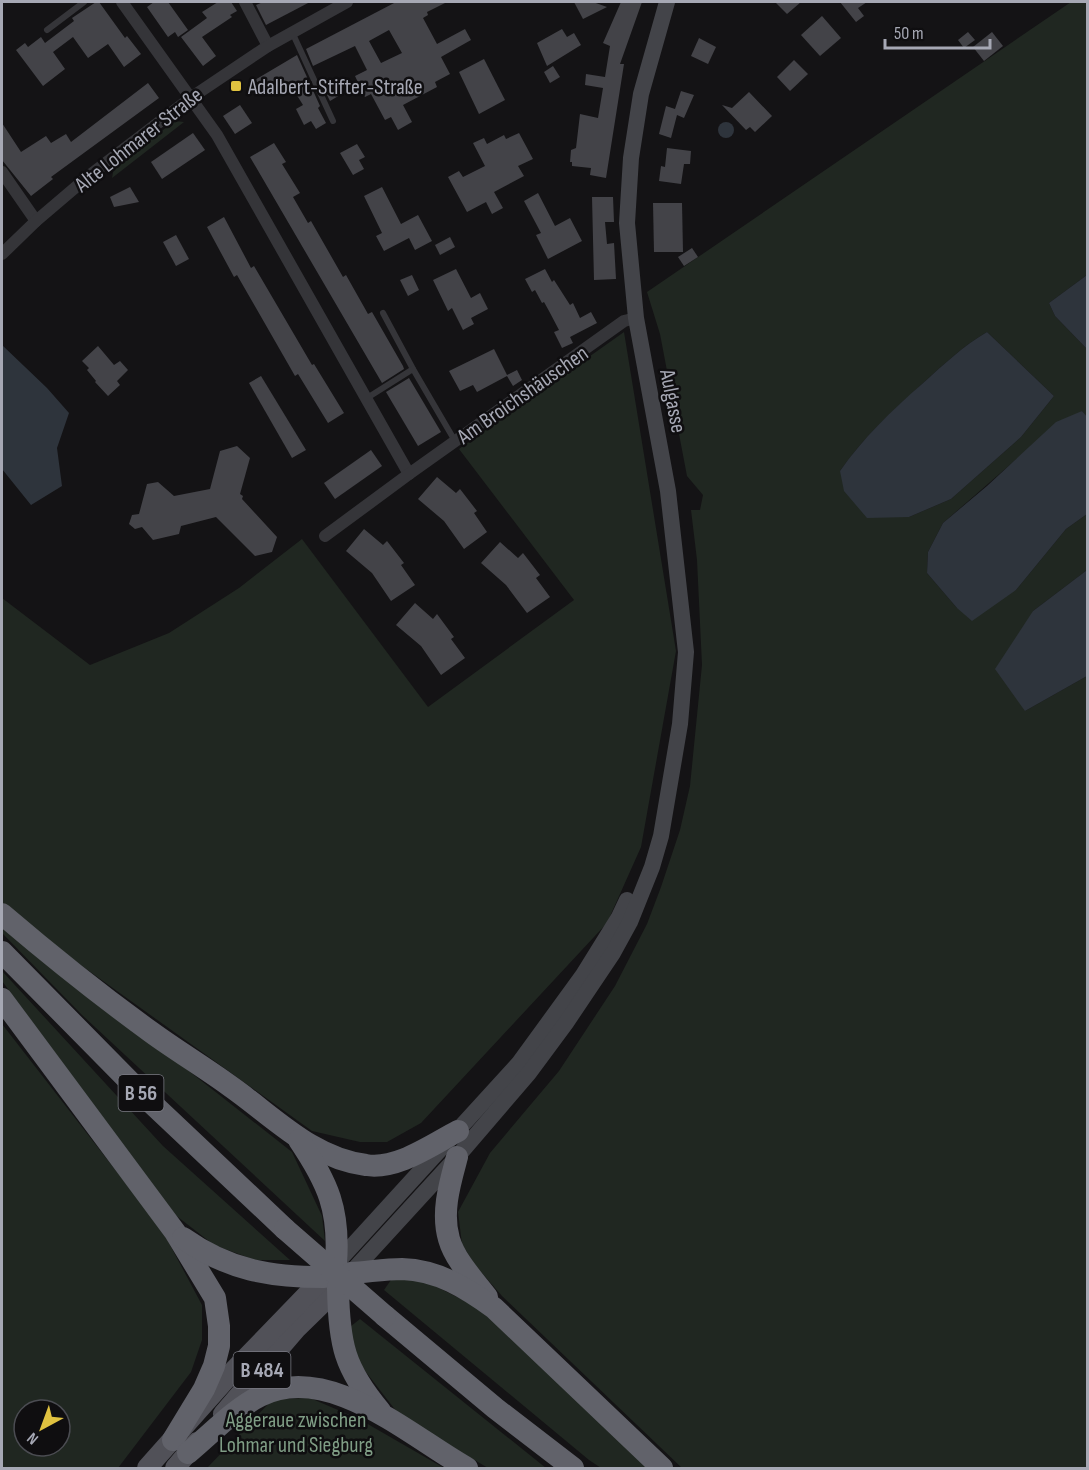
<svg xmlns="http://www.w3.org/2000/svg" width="1089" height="1470" viewBox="0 0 1089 1470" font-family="'Sofia Sans Condensed',sans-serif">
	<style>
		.green { fill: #202721; fill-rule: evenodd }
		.water { fill: #2e343c }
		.building { fill: #434348; fill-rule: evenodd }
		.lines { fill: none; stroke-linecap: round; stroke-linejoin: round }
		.lane { stroke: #353539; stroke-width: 6 }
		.street { stroke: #353539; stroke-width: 12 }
		.secondary { stroke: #434449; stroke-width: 16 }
		.primary { stroke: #515158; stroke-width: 20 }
		.highway { stroke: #61626a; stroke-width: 22 }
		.highway-bridge { stroke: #61626a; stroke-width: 22 }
		.poi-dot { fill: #e0c240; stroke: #0f0e10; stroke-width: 2 }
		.labels { text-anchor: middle; stroke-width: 5; stroke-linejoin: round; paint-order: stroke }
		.shield { fill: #0f0e10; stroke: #797a83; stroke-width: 1.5 }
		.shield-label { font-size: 21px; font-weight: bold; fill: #a6a8b4 }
		.poi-label { font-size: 22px; fill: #a6a8b4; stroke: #0f0e10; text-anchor: start }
		.street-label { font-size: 22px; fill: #a6a8b4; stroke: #0f0e10 }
		.park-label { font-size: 22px; fill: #7f9d85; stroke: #0f0e10 }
	</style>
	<rect width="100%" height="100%" fill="#141315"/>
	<g class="green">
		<path d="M1071,2H1087V275L1049,303L1055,316L1087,349V418L1082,411L1019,457L943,523L928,552L927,573L957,608L1016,590L1066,529L1087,514V570L1033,611L1025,711L1087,676V1468H682L502,1296L474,1264L462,1244L458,1212L490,1153L559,1071L615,986L647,924L661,887L680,830L690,786L702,665L697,560L691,510H700L703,495L687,476L660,334L647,292ZM987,332L1054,396L1021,437L951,499L909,517L840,471C863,438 892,411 922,384C943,365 963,346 987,332Z"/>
		<path d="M175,121L184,122L112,178L114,167Z"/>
		<path d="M624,332L676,651L641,847L607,923L421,1123L387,1142H360L312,1131L25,925L2,902V598L90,665L169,633L239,588L302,539L428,707L574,600L459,449Z"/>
		<path d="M2,924L292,1152L322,1216L325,1241L82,1015L2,933Z"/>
		<path d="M2,971L163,1146L290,1260H255L214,1245L174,1214L2,981Z"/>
		<path d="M2,1024L162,1230L202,1305V1340L191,1372L118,1468H2ZM24,1410H60V1446H24Z"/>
		<path d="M393,1277L425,1281L487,1312L649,1468H601L589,1460L384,1290Z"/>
		<path d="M360,1319L546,1468H488L400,1416L362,1367L346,1330Z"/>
		<path d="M310,1398L359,1419L444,1468H207L273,1399Z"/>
	</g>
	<g class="water">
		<circle cx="726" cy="130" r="8"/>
		<path d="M1087,275V349L1055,316L1049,303Z"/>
		<path d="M987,332L1054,396L1021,437L951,499L909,517L867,518L844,491L840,471C863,438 892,410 922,384C943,365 963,346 987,332Z"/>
		<path d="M2,345L47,388L69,413L57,448L62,486L31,505L2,469Z"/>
		<path d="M1082,411L1088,418L1087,514L1066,529L1016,590L972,621L957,608L927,573L928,552L943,523L987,486L1056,422Z"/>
		<path d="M1087,570V676L1025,711L995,669L1033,611Z"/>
	</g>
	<g class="building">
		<path d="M96,2H99L125,38L127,36L141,54L124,67L108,44L88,58L73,37L53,52L65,69L43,86L16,50L25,43L28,47L41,37L45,43L74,21L72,18Z"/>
		<path d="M154,2H168L188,30L178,37L175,32L168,37L147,7Z"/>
		<path d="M218,2H231L237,11L230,15L232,17L202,37L216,56L203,66L181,37L207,18L202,12Z"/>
		<path d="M263,2H310L266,25L256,5Z"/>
		<path d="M396,2H447L427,12L428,15L423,18L437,44L465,29L471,40L441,57L450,74L435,82L437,87L403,105L412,122L398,130L391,117L385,120L371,94L365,97L355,76L367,70L355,46L313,66L306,49ZM389,30L402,53L381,63L369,41Z"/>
		<path d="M574,2H593L607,7L583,19Z"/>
		<path d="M621,2H642L620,64H624L606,178L590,175L591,168L572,166V162H570L571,150L576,148L580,114L598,118L603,88L585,85L586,74L605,77L610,46L603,43Z"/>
		<path d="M775,2H801L787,14Z"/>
		<path d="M840,2H867L858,8L864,16L856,22Z"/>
		<path d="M822,16L841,38L820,56L801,35Z"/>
		<path d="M562,29L567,37L574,33L581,45L547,66L537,43Z"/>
		<path d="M968,32L975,40L964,48L958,40Z"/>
		<path d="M992,32L1003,46L984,61L973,47Z"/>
		<path d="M699,38L716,47L708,64L691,56Z"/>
		<path d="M297,55L320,106L318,108L326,123L316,129L311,121L304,125L296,109L303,105L288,81L274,90L272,86L255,96L248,84Z"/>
		<path d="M484,59L505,100L479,114L459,72Z"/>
		<path d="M794,60L808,74L790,91L777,77Z"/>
		<path d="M553,66L560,77L550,83L544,72Z"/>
		<path d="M148,83L159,98L51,177L53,179L31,196L2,160V123L21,152L46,136L51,143L66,134L71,142Z"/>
		<path d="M333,84L340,95L330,101L324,89Z"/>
		<path d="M681,91L694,95L684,118L677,115L671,138L659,134L666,106L675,109Z"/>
		<path d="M749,92L772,116L755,132L750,127L746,130L722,105L732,108Z"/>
		<path d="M240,105L252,123L235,134L223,116Z"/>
		<path d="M193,133L205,150L162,179L151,162Z"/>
		<path d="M519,133L533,159L518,166L524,176L494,192L503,208L492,214L486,202L467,212L448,177L459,171L463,177L485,166L473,143L484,138L487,144L504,135L506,139Z"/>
		<path d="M274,143L286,162L282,164L300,193L293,197L308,223L311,221L343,277L346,275L368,314L372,312L403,366L404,369L382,383L250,157Z"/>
		<path d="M357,144L365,157L359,160L364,169L353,175L340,153Z"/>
		<path d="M667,148L691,151L690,164H684L681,184L659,181L661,166L665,167Z"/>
		<path d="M130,187L139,202L114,207L110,197Z"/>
		<path d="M382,187L401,224L418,215L432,241L415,250L409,238L384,251L376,236L382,233L364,196Z"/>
		<path d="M538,193L555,226L570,218L582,241L548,259L536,235L541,233L524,201Z"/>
		<path d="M592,197H613L614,222H605L607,244L614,243L616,279L594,280Z"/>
		<path d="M653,203H682L683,252H654Z"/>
		<path d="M224,217L251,268L254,266L312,365L314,364L344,413L328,423L298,374L295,376L237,275L234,277L207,227Z"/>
		<path d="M176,235L189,259L176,266L163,242Z"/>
		<path d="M450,237L455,247L440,255L435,245Z"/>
		<path d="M692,248L698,257L684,266L678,257Z"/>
		<path d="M456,269L471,298L480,293L488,309L471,318L474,324L463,330L452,308L448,311L433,280Z"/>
		<path d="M545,269L552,282L554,280L570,305L573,303L580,318L591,312L597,323L570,337L573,343L562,348L554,332L559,330L549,311L544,302L542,303L535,290L532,292L525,279Z"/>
		<path d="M412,275L419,290L408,296L400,280Z"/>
		<path d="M98,346L114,365L120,361L128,370L117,381L120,385L108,396L95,382L96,381L87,370L89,368L82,361Z"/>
		<path d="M494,349L507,375L517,370L522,380L513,386L507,376L477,392L473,385L460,391L449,371Z"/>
		<path d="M261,376L306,450L292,458L249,383Z"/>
		<path d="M409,378L441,432L418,446L386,392Z"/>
		<path d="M237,446L250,458L240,494L243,496L242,499L277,537L272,552L255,556L216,517L181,526L179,534L153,540L142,527L135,529L129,524L132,515L139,514L147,484L158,482L174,496L210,489L220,451Z"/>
		<path d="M371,450L382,466L335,499L324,483Z"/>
		<path d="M437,477L456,493L460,489L477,511L474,513L487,532L464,549L444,521L418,499Z"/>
		<path d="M364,529L383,545L387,541L404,563L401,565L415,585L391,601L372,573L346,551Z"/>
		<path d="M500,542L518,558L523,553L540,575L536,578L550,597L527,613L506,585L481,563Z"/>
		<path d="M415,603L433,619L437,614L454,637L451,639L465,658L441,675L421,646L396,625Z"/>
	</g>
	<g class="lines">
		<g class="lane">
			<path d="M47,30L84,2"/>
			<path d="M292,32L333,121"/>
			<path d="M383,313L413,369L455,441"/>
			<path d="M367,398L413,369"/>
		</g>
		<g class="street">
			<path d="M122,2L217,135L409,474"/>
			<path d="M245,2L268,46"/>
			<path d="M2,172L36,221"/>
			<path d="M2,254L36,221L90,175L192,97L268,46L347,2"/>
			<path d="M325,536L409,474L624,321L636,318"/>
		</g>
		<g class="secondary">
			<path d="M333,1267L519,1063L583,975L619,917L627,900"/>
			<path d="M348,1276L457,1157L529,1073L566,1023L613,953L630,922L652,867L661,836L680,724L686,652L668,491L636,318L627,223L631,158L641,94L667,2"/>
		</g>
		<g class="primary">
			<path d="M223,1414L297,1328L338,1288L337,1278"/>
			<path d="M147,1468L235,1369L324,1277L334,1275"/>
			<path d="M175,1468L197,1442"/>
		</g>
		<g class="highway">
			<path d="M2,914C50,955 100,995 151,1032C177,1051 204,1067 230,1086C273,1116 311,1158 366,1165C397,1170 431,1145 458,1131"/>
			<path d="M2,952L143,1095L285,1229"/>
			<path d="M2,999L175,1232L215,1298L219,1326V1346L214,1366L204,1389L173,1440"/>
			<path d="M299,1140C328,1183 340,1210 336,1263"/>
			<path d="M457,1157C450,1183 441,1212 449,1239C455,1260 474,1280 487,1297"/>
			<path d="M183,1238C228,1270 270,1277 324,1277"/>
			<path d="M351,1273C368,1272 385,1269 402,1269C438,1270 466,1288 494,1308L662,1468"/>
			<path d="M338,1288C339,1344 344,1368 380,1411"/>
			<path d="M385,1316L495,1408L573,1468"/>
			<path d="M188,1453C211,1434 234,1409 260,1396C328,1361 410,1436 467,1468"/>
		</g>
		<path class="highway-bridge" d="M285,1229L385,1316"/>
	</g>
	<rect class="poi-dot" x="230" y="80" width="12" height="12" rx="3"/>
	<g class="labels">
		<g class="shield">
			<rect x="118.5" y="1075" width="45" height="36" rx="4.5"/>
			<rect x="233.5" y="1352" width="57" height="36" rx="4.5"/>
		</g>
		<g class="shield-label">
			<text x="141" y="1100">B 56</text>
			<text x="262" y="1377">B 484</text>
		</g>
		<g class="poi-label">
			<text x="248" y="94">Adalbert-Stifter-Straße</text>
		</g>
		<g class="street-label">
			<text transform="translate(138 139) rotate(-38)" y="8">Alte Lohmarer Straße</text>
			<text transform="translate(522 394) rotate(-35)" y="8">Am Broichshäuschen</text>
			<text transform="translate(674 401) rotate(79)" y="8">Aulgasse</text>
		</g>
		<g class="park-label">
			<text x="296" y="1427">Aggeraue zwischen<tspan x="296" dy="25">Lohmar und Siegburg</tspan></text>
		</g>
	</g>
	<rect width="1089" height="1470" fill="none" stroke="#a6a8b4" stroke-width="6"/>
	<g transform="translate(42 1428) rotate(221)"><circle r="28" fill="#0f0e10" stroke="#4b4c52" stroke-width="1.5"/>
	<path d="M0-4.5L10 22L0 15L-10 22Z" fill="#e0c240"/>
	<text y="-9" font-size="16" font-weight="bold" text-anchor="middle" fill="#a6a8b4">N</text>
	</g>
	<path d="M885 39v9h105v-9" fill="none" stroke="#a6a8b4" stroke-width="3"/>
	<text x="894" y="39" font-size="18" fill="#a6a8b4" stroke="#0f0e10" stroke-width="4.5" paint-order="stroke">50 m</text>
</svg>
